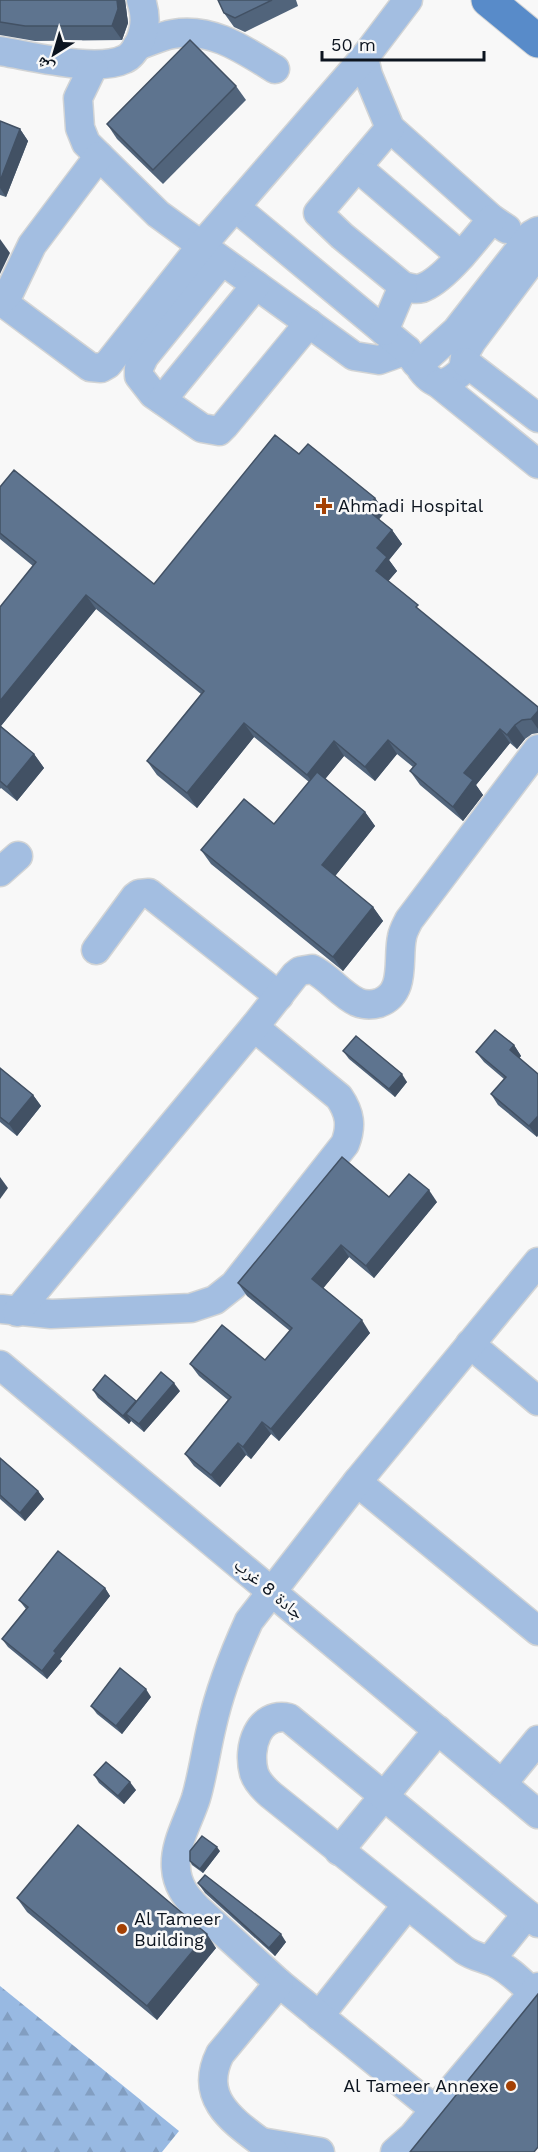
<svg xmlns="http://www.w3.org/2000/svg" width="538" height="2152" viewBox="0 0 538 2152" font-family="'Work Sans','Noto Naskh Arabic',sans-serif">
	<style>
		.forest { fill: url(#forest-firs) }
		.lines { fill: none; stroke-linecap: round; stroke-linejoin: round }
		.minor-casing { stroke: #d2d4d5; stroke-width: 31 }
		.major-casing { stroke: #d2d4d5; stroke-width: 35 }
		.minor { stroke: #a3bee1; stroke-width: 28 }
		.major { stroke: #588bc9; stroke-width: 33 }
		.wall { fill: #51647b }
		.shaded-wall { fill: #425164 }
		.building { fill: #5e748f; stroke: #425164; stroke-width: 1.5 }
		.poi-dot { fill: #a44104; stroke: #f8f8f8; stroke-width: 2 }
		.labels { text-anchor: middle; stroke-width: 5; stroke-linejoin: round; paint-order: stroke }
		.poi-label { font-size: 18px; fill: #0c141f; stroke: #f8f8f8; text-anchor: start }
		.street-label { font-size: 18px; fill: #0c141f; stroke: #f8f8f8 }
	</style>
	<defs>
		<pattern id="forest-firs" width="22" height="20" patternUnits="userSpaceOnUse" patternTransform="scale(1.5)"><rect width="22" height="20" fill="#98b9e2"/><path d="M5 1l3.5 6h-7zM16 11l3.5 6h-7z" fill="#829ec1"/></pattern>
	</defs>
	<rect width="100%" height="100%" fill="#f8f8f8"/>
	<path class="forest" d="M0,1986L179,2131L162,2152H0Z"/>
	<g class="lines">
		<defs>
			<g id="minor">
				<path d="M137,46C149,42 161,36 173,34C212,27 244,50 275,69"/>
				<path d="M0,51C32,56 97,73 125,59C132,56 137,47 140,41C146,26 146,15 141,0"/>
				<path d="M364,58L368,75L390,128L492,219L507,229"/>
				<path d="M94,65L78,98L80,128L86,143L158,214L354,356L379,360L407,350"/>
				<path d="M390,128L318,213L342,236L403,286C410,288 415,290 422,288C445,280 476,238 492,219"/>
				<path d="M357,167L461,256"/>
				<path d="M235,207L407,350L416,363"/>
				<path d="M538,231L531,235L456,331L425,359L421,369C436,389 446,386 463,370L466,351L472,341L538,253"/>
				<path d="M222,261L144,357L139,368V376L153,394L202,428L219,431L225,425L309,323"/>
				<path d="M1,301L90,367L101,368L108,364L202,245L364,58L408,0"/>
				<path d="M0,302L10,291L32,245L99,156"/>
				<path d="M384,331L403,286"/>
				<path d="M465,362L538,418"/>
				<path d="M439,384L538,464"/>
				<path d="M162,400L256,285"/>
				<path d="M0,872L18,856"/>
				<path d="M96,950L135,897L139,894L149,893L279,996"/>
				<path d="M2,1309L51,1314L191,1308L215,1300L234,1285L345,1144C352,1126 350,1113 339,1097L254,1027"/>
				<path d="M17,1312L254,1027L295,975L300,971L312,969C329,977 340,994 357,1002C364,1005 372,1005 379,1003C407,993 397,959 402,937C403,931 406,926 409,920L538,749"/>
				<path d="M470,1344L538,1401"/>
				<path d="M0,1365L538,1814"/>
				<path d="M357,1482L538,1631"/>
				<path d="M502,1784L538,1740"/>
				<path d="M339,1851L438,1730"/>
				<path d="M490,1960L527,1914"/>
				<path d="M533,1993C521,1982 510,1970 495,1963C485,1958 474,1957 464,1950L271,1795C264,1789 257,1782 254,1773C247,1748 258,1711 289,1718L538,1923"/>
				<path d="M319,2016L407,1905"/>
				<path d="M435,2110L279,1983L197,1908C186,1897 177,1885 176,1868C174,1844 189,1820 196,1798C203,1774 206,1749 212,1725C220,1689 234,1654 249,1621L357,1482L538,1262"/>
				<path d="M261,2142L320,2152"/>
				<path d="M274,2152C240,2125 196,2103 220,2054L279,1983"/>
				<path d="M395,2152L413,2136L538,1987"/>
			</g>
			<path id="major" d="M488,0L538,41"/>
		</defs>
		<use href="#minor" class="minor-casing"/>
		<use href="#major" class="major-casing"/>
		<use href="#minor" class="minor"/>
		<use href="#major" class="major"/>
	</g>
	<g class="wall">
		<path d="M0,0H125L128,23L122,40L35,41L0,35Z"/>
		<path d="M218,0H296L298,6L245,32L234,27L224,13Z"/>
		<path d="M236,86L246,100L163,184L117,139L107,124Z"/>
		<path d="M0,121L20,129L28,141L6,197L0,195Z"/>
		<path d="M299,454L375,498L385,512L379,519L392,530L402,544L389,560L397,571L388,581L424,614L538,707V733L532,734L525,739L517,749L510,743L476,785L483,795L463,821L420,785L410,771L413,767L397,754L375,781L344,756L325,779L365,812L375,826L335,876L373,907L383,921L343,971L211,864L201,850L274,824L309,782L254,737L197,808L157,775L147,761L201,694L96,609L1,726L34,754L44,768L17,801L1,788L0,789V607L33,566L0,539V487L154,584Z"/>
		<path d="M514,1045L521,1056L519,1058L538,1074V1135L537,1137L498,1105L491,1094L504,1079L484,1062L476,1052Z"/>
		<path d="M343,1051L407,1082L395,1097L349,1059Z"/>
		<path d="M0,1068L33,1095L41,1106L17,1136L0,1122Z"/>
		<path d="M389,1197L437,1202L374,1278L349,1257L323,1288L370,1333L279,1441L271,1434L251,1459L246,1455L220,1487L194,1466L185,1454L228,1400L199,1376L190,1364L265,1360L290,1331L247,1296L238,1283Z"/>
		<path d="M93,1390L136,1402L180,1391L144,1432L131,1421L129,1424L98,1398Z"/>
		<path d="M0,1458L38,1491L44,1499L25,1521L0,1499Z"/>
		<path d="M105,1588L110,1596L60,1659L62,1661L47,1679L8,1647L2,1639L26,1609L19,1600Z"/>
		<path d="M151,1697L122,1734L97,1714L91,1706Z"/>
		<path d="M94,1775L136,1790L124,1804L99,1783Z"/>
		<path d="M220,1851L203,1873L192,1865L190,1861Z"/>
		<path d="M198,1883L286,1942L275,1956L205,1893Z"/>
		<path d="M17,1898L216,1948L157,2020L27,1912Z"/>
	</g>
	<g class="shaded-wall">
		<path d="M117,0H125L128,23L122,40L112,26Z"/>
		<path d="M20,129L28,141L6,197L0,188V181Z"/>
		<path d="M0,239L10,253L0,274Z"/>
		<path d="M375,498L385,512L376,523L366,509Z"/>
		<path d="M392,530L402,544L389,560L397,571L385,585L376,571L377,548Z"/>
		<path d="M86,595L96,609L0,727V701Z"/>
		<path d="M538,711V729L531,719Z"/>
		<path d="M244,723L254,737L197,808L187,793Z"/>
		<path d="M515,725L525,739L517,749L507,735Z"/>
		<path d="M500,729L510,743L476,785L483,795L463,821L453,807L464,773Z"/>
		<path d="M388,740L397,754L375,781L365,767Z"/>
		<path d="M334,741L344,756L317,789L307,775Z"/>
		<path d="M34,754L44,768L17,801L7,787Z"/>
		<path d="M365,812L375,826L332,880L322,865Z"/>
		<path d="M373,907L383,921L343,971L333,957Z"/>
		<path d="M514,1045L521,1056L517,1061L510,1050Z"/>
		<path d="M402,1074L407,1082L395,1097L389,1089Z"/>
		<path d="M33,1095L41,1106L17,1136L9,1124Z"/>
		<path d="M538,1116V1135L537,1137L529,1126Z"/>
		<path d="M0,1177L8,1188L0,1199Z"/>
		<path d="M429,1190L437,1202L374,1278L366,1266Z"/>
		<path d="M341,1245L349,1257L321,1291L312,1279Z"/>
		<path d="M362,1320L370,1333L279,1441L271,1429Z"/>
		<path d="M174,1383L180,1391L144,1432L139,1424Z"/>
		<path d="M126,1414L131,1421L129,1424L123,1416Z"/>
		<path d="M262,1422L271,1434L251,1459L243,1447Z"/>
		<path d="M238,1443L246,1455L220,1487L211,1475Z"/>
		<path d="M38,1491L44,1499L25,1521L20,1513Z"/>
		<path d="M105,1588L110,1596L60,1659L62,1661L47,1679L42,1671L54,1651Z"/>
		<path d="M146,1689L151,1697L122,1734L116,1726Z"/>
		<path d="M130,1782L136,1790L124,1804L118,1796Z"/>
		<path d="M217,1847L220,1851L203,1873L200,1869Z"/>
		<path d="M207,1934L216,1948L157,2020L147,2006Z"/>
		<path d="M281,1934L286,1942L275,1956L269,1948Z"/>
	</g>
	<g class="building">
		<path d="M0,0H117L118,9L112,26H25L0,22Z"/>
		<path d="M218,0H272L235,18L224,13Z"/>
		<path d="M190,40L236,86L153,170L107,124Z"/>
		<path d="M0,121L20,129L0,181Z"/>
		<path d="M275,435L299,454L308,444L375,498L366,509L392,530L377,548L387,557L376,571L418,605L416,607L538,707V711L531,719L522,720L515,725L507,735L500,729L464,773L473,780L453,807L410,771L416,764L388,740L365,767L334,741L307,775L244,723L187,793L147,761L204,691L86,595L0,701V607L36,562L0,533V487L14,470L154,584Z"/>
		<path d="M0,726L34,754L7,787L0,781Z"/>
		<path d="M317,772L365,812L322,865L373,907L333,957L201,850L244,799L274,824Z"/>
		<path d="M495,1030L514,1045L510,1050L538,1074V1116L529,1126L491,1094L506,1077L476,1052Z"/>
		<path d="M356,1036L402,1074L389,1089L343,1051Z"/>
		<path d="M0,1068L33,1095L9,1124L0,1117Z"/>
		<path d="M342,1157L389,1197L409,1174L429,1190L366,1266L341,1245L312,1279L362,1320L271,1429L262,1422L243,1447L238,1443L211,1475L185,1454L231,1397L190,1364L222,1325L265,1360L292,1328L238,1283Z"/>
		<path d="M161,1372L174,1383L139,1424L126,1414Z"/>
		<path d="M105,1375L136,1401L123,1416L93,1390Z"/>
		<path d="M0,1458L38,1491L20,1513L0,1495Z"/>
		<path d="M58,1551L105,1588L54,1651L56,1653L42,1671L2,1639L28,1607L19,1600Z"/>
		<path d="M120,1668L146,1689L116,1726L91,1706Z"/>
		<path d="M106,1762L130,1782L118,1796L94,1775Z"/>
		<path d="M78,1825L207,1934L147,2006L17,1898Z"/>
		<path d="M202,1836L217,1847L200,1869L190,1861V1851Z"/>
		<path d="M205,1875L281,1934L269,1948L200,1885L198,1883Z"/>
		<path d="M538,1994V2147L534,2152H410Z"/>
	</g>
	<g class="poi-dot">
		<path d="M321 497h6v6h6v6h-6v6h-6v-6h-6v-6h6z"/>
		<circle cx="122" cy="1929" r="6"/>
		<circle cx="511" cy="2086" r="6"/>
	</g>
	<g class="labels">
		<g class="poi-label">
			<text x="338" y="512">Ahmadi Hospital</text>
			<text x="134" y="1925">Al Tameer<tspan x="134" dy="21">Building</tspan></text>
			<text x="499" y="2092" text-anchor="end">Al Tameer Annexe</text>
		</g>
		<g class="street-label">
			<text transform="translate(269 1589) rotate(40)" y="6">جادة 8 غرب</text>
		</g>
	</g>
	<g transform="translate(54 54) rotate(217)" stroke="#f8f8f8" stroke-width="4.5" paint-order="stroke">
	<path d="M0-4.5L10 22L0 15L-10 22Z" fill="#0c141f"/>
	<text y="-9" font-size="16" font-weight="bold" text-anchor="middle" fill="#0c141f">ش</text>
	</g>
	<path d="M322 51v9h162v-9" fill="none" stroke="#0c141f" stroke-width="3"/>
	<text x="331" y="51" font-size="18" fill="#0c141f" stroke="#f8f8f8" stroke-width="4.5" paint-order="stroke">50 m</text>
</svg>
